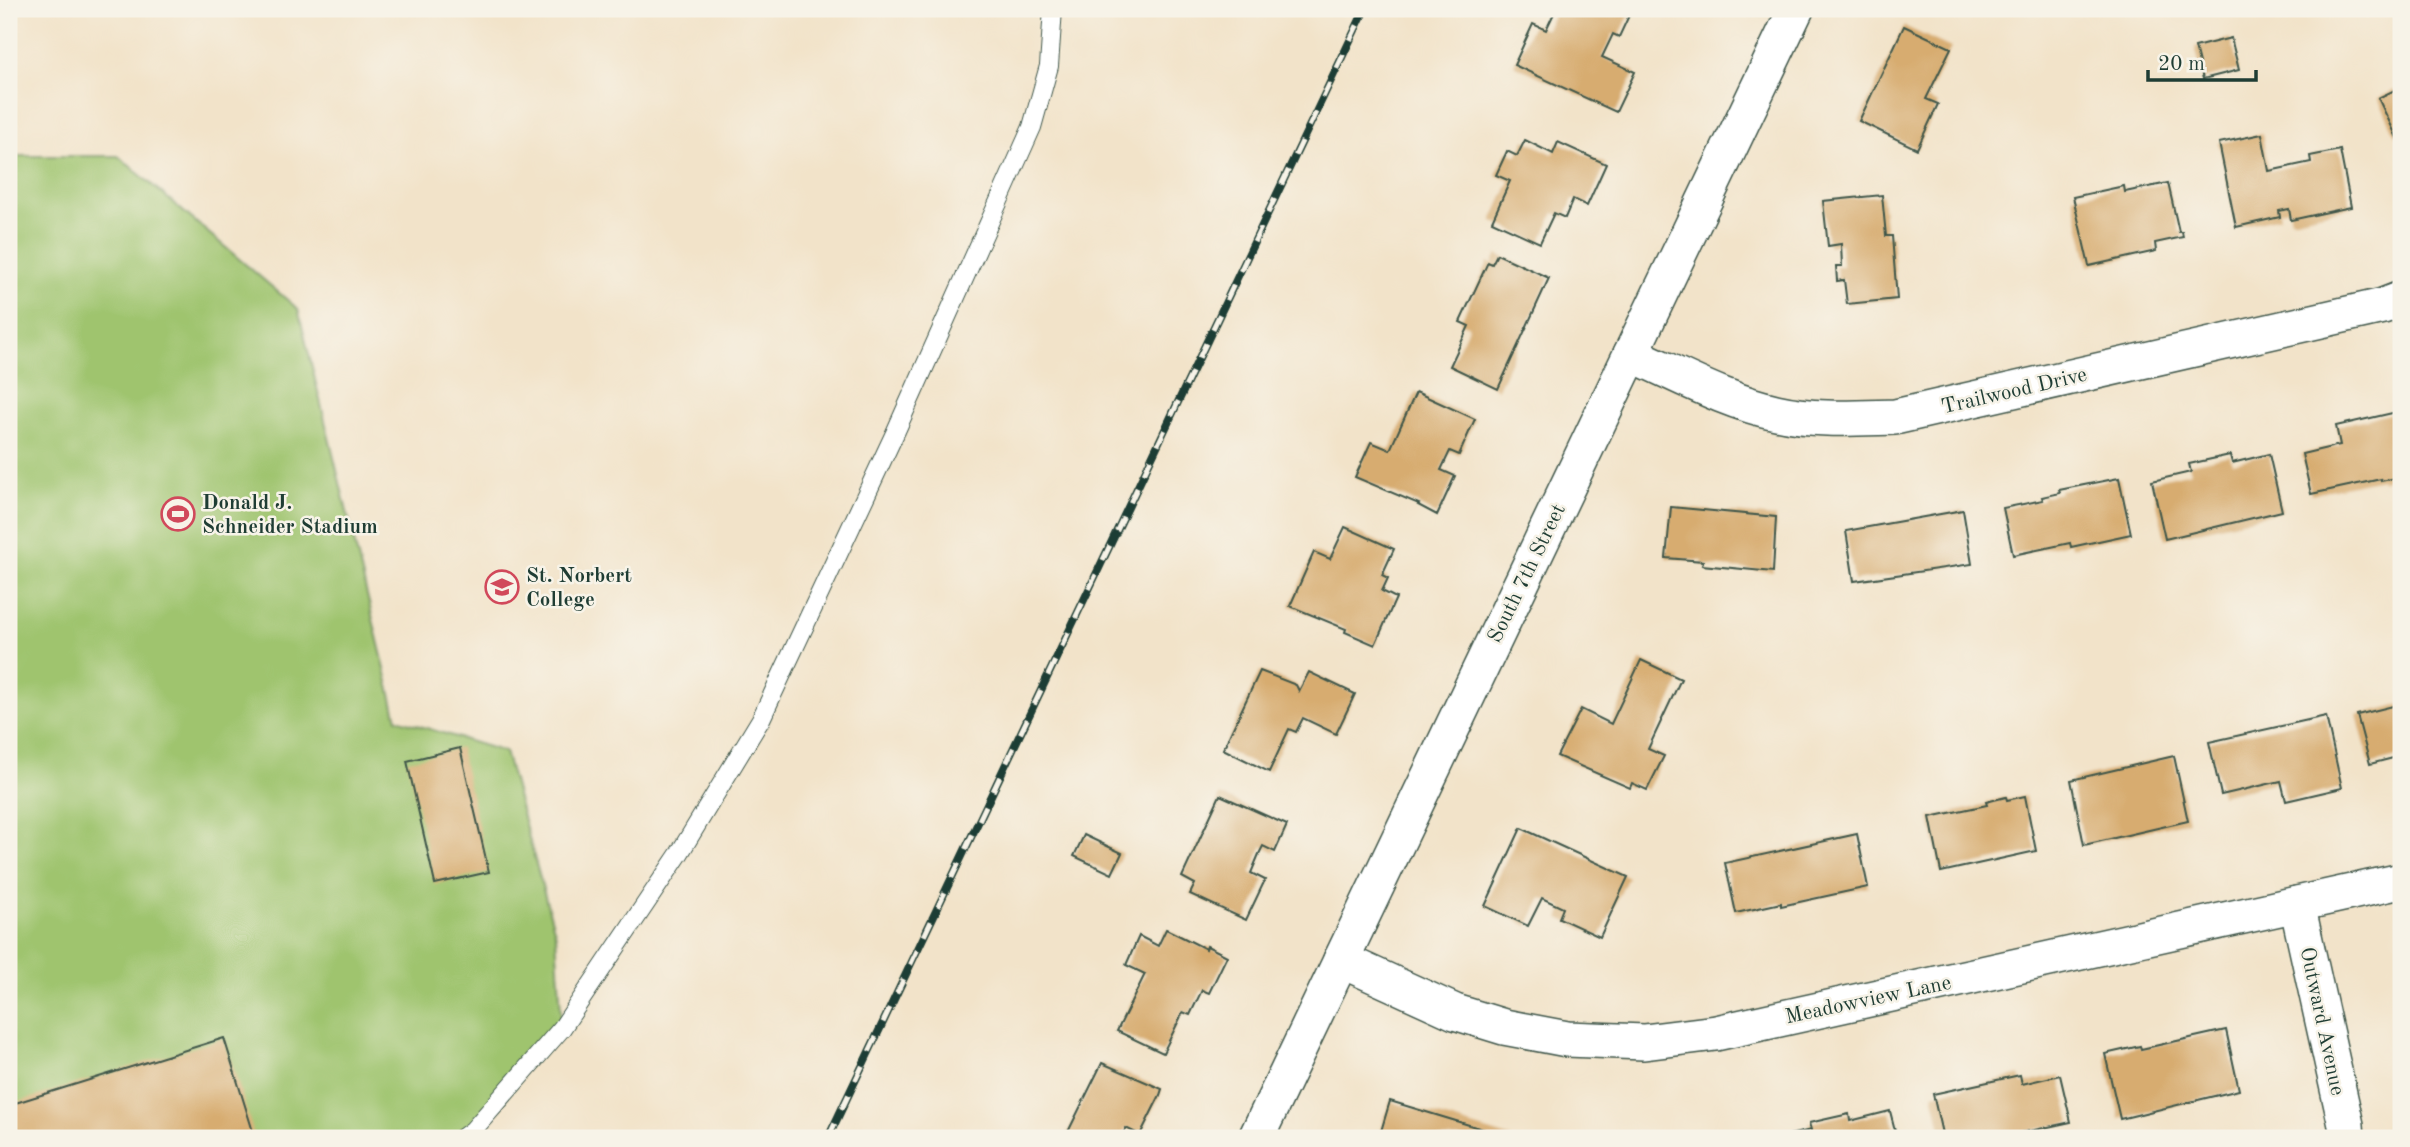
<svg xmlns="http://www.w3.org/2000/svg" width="2410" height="1147" viewBox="0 0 2410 1147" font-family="'Old Standard TT',serif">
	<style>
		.green { fill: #9fc46e; stroke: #5f8051; stroke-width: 2 }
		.building { fill: #d7ac70 }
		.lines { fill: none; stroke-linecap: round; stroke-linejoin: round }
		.service-casing { stroke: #3f564a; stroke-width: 20 }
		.minor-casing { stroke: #3f564a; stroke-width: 38 }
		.service { stroke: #fff; stroke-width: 18 }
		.minor { stroke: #fff; stroke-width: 35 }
		.rail-casing { stroke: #1f3d34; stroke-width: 8 }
		.rail { stroke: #f7f3e8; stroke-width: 5; stroke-dasharray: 16; stroke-linecap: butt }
		.labels { text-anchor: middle; stroke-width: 5; stroke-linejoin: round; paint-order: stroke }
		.street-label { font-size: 21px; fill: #1f3d34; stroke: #f7f3e8 }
		.poi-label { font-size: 21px; font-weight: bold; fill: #1f3d34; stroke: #f7f3e8; text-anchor: start }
	</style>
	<rect width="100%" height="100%" fill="#f7f3e8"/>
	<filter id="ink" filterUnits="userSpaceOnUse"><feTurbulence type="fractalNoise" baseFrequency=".0143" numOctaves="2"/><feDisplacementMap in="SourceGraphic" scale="14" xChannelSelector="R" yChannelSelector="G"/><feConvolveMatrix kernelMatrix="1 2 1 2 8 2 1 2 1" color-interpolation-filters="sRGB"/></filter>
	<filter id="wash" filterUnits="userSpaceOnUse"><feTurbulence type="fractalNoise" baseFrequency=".00686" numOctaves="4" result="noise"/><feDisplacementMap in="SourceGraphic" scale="28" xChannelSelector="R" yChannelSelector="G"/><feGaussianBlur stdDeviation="1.57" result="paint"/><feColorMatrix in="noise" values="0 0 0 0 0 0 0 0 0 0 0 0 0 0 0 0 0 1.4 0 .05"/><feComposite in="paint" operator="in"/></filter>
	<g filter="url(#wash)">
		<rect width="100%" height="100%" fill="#f2e3c9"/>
		<path class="green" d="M9,156H118L298,309L397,719L505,752L556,936L562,1028L459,1138H9Z"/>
		<g id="blocks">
			<g class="building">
				<path d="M1556,9H1632L1619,37L1613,34L1602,57L1635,72L1616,112L1514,65L1533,24L1546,30Z"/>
				<path d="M1904,26L1951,48L1926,99L1938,104L1917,149L1859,121Z"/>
				<path d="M2231,38L2239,70L2203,79L2195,47Z"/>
				<path d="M2401,87V146L2378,98Z"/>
				<path d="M2262,134L2269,171L2311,162L2310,156L2340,150L2351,207L2291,220L2289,209L2279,211L2280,217L2236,227L2219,143Z"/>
				<path d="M1525,140L1553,154L1558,142L1606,164L1587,206L1573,199L1565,218L1554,213L1540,243L1492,221L1510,181L1496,175L1507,151L1517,156Z"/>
				<path d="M2168,183L2179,232H2182L2183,237L2155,243L2156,251L2089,266L2073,197L2124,186L2125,192Z"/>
				<path d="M1882,195L1886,236H1892L1897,299L1847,304L1844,280L1837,281L1836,266H1842L1841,244L1828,246L1823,201Z"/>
				<path d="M1497,254L1549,278L1498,389L1450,366L1469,326L1460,322L1488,262L1492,264Z"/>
				<path d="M1416,392L1475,419L1459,455L1450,451L1441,470L1455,476L1437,515L1418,505L1419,504L1355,477L1371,442L1390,450Z"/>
				<path d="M2401,411V477L2381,481V479L2311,494L2302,454L2340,445L2336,426Z"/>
				<path d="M2269,454L2282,511L2165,539L2152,481L2191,472L2189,464L2230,455L2232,463Z"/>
				<path d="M2119,478L2131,534L2071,547L2070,543L2013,555L2003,508L2043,500L2042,497L2060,493L2059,490Z"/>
				<path d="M1671,507L1776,517L1773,572L1702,565L1703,561L1666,558Z"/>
				<path d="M1963,510L1972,564L1854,581L1846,531Z"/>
				<path d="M1345,527L1394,549L1382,575L1388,578L1382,591L1396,598L1375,645L1345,632L1346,629L1290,606L1314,552L1330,559Z"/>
				<path d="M1641,660L1681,679L1648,749L1664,756L1647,790L1632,783L1630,788L1557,756L1581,709L1611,724Z"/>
				<path d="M1260,671L1296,685L1299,691L1309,672L1355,694L1336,734L1303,718L1296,732L1289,729L1269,772L1223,749Z"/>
				<path d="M2401,704V756L2370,764L2357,715Z"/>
				<path d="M2326,716L2342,788L2286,801L2281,781L2221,795L2209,742Z"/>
				<path d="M460,748L489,872L435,884L407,761Z"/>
				<path d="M2174,756L2188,821L2084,845L2071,780Z"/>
				<path d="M1220,795L1287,825L1275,852L1263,846L1259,854L1251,873L1265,880L1246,920L1190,894L1195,884L1182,877Z"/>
				<path d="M2025,796L2036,851L1941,872L1930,817L1987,805L1986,802L2006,797L2007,800Z"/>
				<path d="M1521,828L1628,877L1600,937L1559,918L1563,908L1542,898L1528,926L1485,906Z"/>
				<path d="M1857,834L1868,887L1781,906V903L1736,913L1725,863Z"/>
				<path d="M1084,835L1122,853L1112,874L1074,856Z"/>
				<path d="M1166,929L1206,949L1207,946L1227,956L1209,993L1202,990L1190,1015L1183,1012L1163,1053L1117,1031L1145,974L1126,965L1139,936L1158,946Z"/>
				<path d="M2226,1030L2239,1090L2120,1119L2105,1054L2140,1046L2141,1049Z"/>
				<path d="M224,1038L255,1138H9V1105Z"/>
				<path d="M1102,1063L1162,1089L1160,1095L1140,1135L1126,1128L1121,1138H1065Z"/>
				<path d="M2020,1075L2022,1084L2060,1075L2071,1122L1997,1138H1943L1933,1094Z"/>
				<path d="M1390,1101L1512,1138H1379Z"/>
				<path d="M1890,1111L1897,1138H1776L1811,1130L1809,1123L1849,1114L1850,1121Z"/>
			</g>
		</g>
	</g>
	<g filter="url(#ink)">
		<use href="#blocks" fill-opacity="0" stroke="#3f564a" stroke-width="2"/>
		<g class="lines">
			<defs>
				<path id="service" d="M462,1138L473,1130L562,1028L679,854L761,719L895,433L1032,127L1049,66L1053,9"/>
				<g id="minor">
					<path d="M1631,354C1679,375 1725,401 1776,412C1815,421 1856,418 1895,417L2383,306L2401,299"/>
					<path d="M2297,904L2346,1125L2347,1138"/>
					<path d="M1341,960L1455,1012L1504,1027L1567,1039L1644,1042L1716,1033L2401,881"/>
					<path d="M1256,1138L1796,9"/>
				</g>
			</defs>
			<use href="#service" class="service-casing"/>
			<use href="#minor" class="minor-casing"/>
			<use href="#service" class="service"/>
			<use href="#minor" class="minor"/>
			<defs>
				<path id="rail" d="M828,1138L1365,9"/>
			</defs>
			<use href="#rail" class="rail-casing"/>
			<use href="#rail" class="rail"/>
		</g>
	</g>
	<defs>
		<symbol id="stadium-ring" viewBox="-11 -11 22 22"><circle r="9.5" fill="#f7f3e8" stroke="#d1495b" stroke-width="1.5"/><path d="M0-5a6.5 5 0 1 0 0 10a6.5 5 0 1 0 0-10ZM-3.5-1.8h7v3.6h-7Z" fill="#d1495b"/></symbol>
		<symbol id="university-ring" viewBox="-11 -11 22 22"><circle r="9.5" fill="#f7f3e8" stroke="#d1495b" stroke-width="1.5"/><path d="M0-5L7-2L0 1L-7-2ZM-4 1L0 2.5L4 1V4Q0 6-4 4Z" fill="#d1495b"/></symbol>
	</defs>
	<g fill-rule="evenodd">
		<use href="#stadium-ring" x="159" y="495" width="38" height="38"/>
		<use href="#university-ring" x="483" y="568" width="38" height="38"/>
	</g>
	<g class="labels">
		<g class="street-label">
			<text transform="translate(2014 390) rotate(-13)" y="7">Trailwood Drive</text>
			<text transform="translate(1526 573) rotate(-64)" y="7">South 7th Street</text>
			<text transform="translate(1868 999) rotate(-12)" y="7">Meadowview Lane</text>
			<text transform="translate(2323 1021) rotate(78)" y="7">Outward Avenue</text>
		</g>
		<g class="poi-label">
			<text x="202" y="509">Donald J.<tspan x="202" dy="24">Schneider Stadium</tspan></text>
			<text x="526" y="582">St. Norbert<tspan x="526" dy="24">College</tspan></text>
		</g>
	</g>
	<rect width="2410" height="1147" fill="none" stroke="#f7f3e8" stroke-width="35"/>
	<path d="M2148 70v10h108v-10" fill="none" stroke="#1f3d34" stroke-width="3.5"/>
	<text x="2158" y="70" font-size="21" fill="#1f3d34" stroke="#f7f3e8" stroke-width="5" paint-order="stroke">20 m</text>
</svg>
